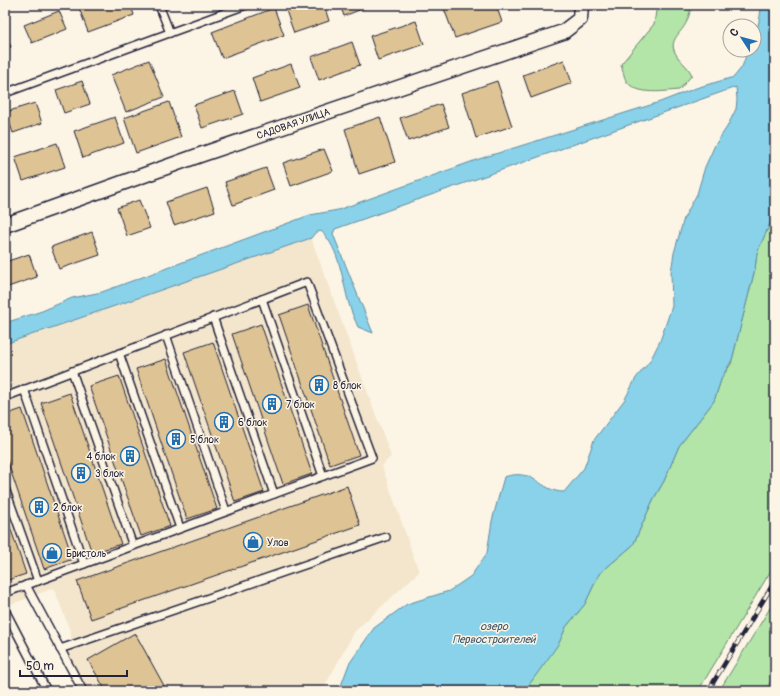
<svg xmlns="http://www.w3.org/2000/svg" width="780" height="696" viewBox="0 0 780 696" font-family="Pangolin,sans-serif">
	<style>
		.built { fill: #f3e6cd }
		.green { fill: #b2e5a7; stroke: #6a8471 }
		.water { fill: #89d2e9; stroke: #608ca3 }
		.building { fill: #dec494; stroke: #22223b }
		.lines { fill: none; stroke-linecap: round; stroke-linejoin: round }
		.service-casing { stroke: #22223b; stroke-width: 10 }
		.minor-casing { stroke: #22223b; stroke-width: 17 }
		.service { stroke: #fcf5e5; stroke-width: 7 }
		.minor { stroke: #fcf5e5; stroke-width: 14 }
		.rail-casing { stroke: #22223b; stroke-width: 4.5 }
		.rail { stroke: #fcf5e5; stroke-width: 3; stroke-dasharray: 9; stroke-linecap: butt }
		.labels { text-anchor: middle; stroke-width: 3; stroke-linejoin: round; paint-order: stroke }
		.street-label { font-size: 10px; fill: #22223b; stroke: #fcf5e5 }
		.poi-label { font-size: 10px; fill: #22223b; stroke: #fcf5e5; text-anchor: start }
		.water-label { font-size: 11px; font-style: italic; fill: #41576f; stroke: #fcf5e5 }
	</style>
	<rect width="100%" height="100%" fill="#fcf5e5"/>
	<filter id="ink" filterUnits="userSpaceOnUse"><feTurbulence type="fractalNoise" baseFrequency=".025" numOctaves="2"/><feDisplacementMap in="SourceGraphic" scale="8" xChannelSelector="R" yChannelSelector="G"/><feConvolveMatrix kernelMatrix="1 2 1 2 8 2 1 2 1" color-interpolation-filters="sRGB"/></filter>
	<g filter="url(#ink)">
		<path class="built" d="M311,238L391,456L382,466L419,572L355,631L322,691H89L66,653L73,648L70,631L54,588L5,607V344Z"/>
		<g class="green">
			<path d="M657,5H692C690,11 689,17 686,23C682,32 670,39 674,50C678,61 687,64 692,75L679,90C664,91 638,96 627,82C624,78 623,70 621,64L654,24Z"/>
			<path d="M775,212V564L698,691H522L528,686L549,656L559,643L566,627L585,604L599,574L633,545L653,500L664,481L679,446L714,401L722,377L731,364L755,269L757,253Z"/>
			<path d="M775,600V674L765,691H719Z"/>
		</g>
		<path class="water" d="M761,5H775V212L757,253L755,269L732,360L722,377L714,401L679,446L664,481L653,500L633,545L599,574L585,604L566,627L559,643L550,656L528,686L522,691H339L349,664L374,628L407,604L449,591L471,576L487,553L492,521L504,477C535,467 540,492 564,492L584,468L594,440L625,399L636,378L650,361L660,341L672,306L671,272L674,253L684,218L697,194L705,167L715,145L727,127L736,109L737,100L736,87L335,229L333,234L373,333L358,327C355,320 351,312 349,304C342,280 340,249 321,231L315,233L311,238L5,344V323L42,311L72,298L102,292L310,215L338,210L479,159L660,102L696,88L734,77L742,67L748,50H754C754,34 761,21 761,5Z"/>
		<g class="building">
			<path d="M78,5H131L134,15L88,32Z"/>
			<path d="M284,5H324L329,21L294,33Z"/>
			<path d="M340,5H372L344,16Z"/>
			<path d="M448,5H496L502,22L455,38L443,6Z"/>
			<path d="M274,8L284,35L222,58L212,32Z"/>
			<path d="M59,11L67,29L32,43L24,25Z"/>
			<path d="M416,21L424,44L378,60L370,36Z"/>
			<path d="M5,38H7L11,47L6,48L8,55L5,56Z"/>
			<path d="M352,42L360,65L319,80L311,57Z"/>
			<path d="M149,60L164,97L126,112L111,75Z"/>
			<path d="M564,60L572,83L531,98L523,75Z"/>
			<path d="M291,64L300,88L260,102L252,78Z"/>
			<path d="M82,81L90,104L64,113L56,90Z"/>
			<path d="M497,81L512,126L476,138L462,93Z"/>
			<path d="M235,91L243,114L202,128L194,105Z"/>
			<path d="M169,102L181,137L136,153L124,118Z"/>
			<path d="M35,103L42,123L13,133L6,112Z"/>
			<path d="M441,104L449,127L408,141L400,118Z"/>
			<path d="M115,117L124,143L83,158L74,131Z"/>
			<path d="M380,117L395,162L359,174L345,129Z"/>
			<path d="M57,143L65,167L23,181L15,157Z"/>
			<path d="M324,149L333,171L291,186L283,163Z"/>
			<path d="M266,168L274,190L233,205L225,182Z"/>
			<path d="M207,188L215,211L174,225L166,202Z"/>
			<path d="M139,200L150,228L127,236L117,208Z"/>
			<path d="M92,232L100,255L59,269L51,247Z"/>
			<path d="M29,254L37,277L5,288V262Z"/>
			<path d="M308,305L359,455L330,465L279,315Z"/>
			<path d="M261,324L312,474L283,484L232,334Z"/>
			<path d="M213,342L264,492L235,502L184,352Z"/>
			<path d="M166,359L217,509L187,519L136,369Z"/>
			<path d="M119,376L170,526L141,536L89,386Z"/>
			<path d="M70,393L121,544L92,553L41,403Z"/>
			<path d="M22,409L73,559L44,569L5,454V415Z"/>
			<path d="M347,486L360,525L91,619L77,581Z"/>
			<path d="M5,512L26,574L5,581Z"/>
			<path d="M135,633L167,691H106L88,660Z"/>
		</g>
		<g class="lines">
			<defs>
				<g id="service">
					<path d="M159,5L170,33"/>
					<path d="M5,93L246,5"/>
					<path d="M262,299L323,476"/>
					<path d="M213,317L274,494"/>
					<path d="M166,335L226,511"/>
					<path d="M119,353L180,528"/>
					<path d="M72,371L133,546"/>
					<path d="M24,389L84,564"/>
					<path d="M5,397L307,282L372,458L5,593"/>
					<path d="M5,488L38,581"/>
					<path d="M26,585L83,691"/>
					<path d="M5,610L47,691"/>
					<path d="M60,649L386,537"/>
					<path d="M5,686L8,691"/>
				</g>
				<path id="minor" d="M5,225L200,155L563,32L580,19L581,5"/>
			</defs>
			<use href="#service" class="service-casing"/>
			<use href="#minor" class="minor-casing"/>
			<use href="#service" class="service"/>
			<use href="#minor" class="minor"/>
			<defs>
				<path id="rail" d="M708,691L775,581"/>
			</defs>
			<use href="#rail" class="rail-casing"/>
			<use href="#rail" class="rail"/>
		</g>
	</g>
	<defs>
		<symbol id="building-ring" viewBox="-11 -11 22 22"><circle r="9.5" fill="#fcf5e5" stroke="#1f6fb2" stroke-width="1.5"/><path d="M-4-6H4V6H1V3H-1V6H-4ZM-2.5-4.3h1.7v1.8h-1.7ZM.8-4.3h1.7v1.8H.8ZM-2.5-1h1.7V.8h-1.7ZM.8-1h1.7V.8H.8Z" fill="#1f6fb2"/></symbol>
		<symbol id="shop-ring" viewBox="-11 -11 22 22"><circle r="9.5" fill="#fcf5e5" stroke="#1f6fb2" stroke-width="1.5"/><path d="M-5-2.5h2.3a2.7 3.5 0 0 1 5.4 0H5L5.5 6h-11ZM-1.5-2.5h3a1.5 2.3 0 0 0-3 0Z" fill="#1f6fb2"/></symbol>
	</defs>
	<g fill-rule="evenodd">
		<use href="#building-ring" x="308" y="374" width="22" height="22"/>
		<use href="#building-ring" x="261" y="393" width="22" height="22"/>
		<use href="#building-ring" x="213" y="411" width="22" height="22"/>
		<use href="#building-ring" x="165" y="428" width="22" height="22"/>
		<use href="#building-ring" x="119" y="445" width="22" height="22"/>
		<use href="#building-ring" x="70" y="462" width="22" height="22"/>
		<use href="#building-ring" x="28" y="496" width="22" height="22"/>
		<use href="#shop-ring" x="242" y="531" width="22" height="22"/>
		<use href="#shop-ring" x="41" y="542" width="22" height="22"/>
	</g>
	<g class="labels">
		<g class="street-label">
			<text transform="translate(293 123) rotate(-19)" y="4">САДОВАЯ УЛИЦА</text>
		</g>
		<g class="poi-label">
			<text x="333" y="389">8 блок</text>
			<text x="286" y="408">7 блок</text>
			<text x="238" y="426">6 блок</text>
			<text x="190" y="443">5 блок</text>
			<text x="116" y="460" text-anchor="end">4 блок</text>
			<text x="95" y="477">3 блок</text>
			<text x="53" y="511">2 блок</text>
			<text x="267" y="546">Улов</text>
			<text x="66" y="557">Бристоль</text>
		</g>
		<g class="water-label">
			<text x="494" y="630">озеро<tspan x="494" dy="13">Первостроителей</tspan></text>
		</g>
	</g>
	<rect width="780" height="696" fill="none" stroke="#fcf5e5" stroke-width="20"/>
	<rect x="10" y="10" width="760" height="676" fill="none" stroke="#22223b" stroke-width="1.5" filter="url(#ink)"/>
	<g transform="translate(742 38) rotate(306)"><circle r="19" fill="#fcf5e5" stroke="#a5a1a1"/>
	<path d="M0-3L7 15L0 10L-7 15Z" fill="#1f6fb2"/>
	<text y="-6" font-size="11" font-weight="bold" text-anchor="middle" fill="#22223b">С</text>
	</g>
	<path d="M20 670v6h107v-6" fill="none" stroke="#22223b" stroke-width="2"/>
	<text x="26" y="670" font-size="12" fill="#22223b" stroke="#fcf5e5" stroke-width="3" paint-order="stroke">50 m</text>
</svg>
